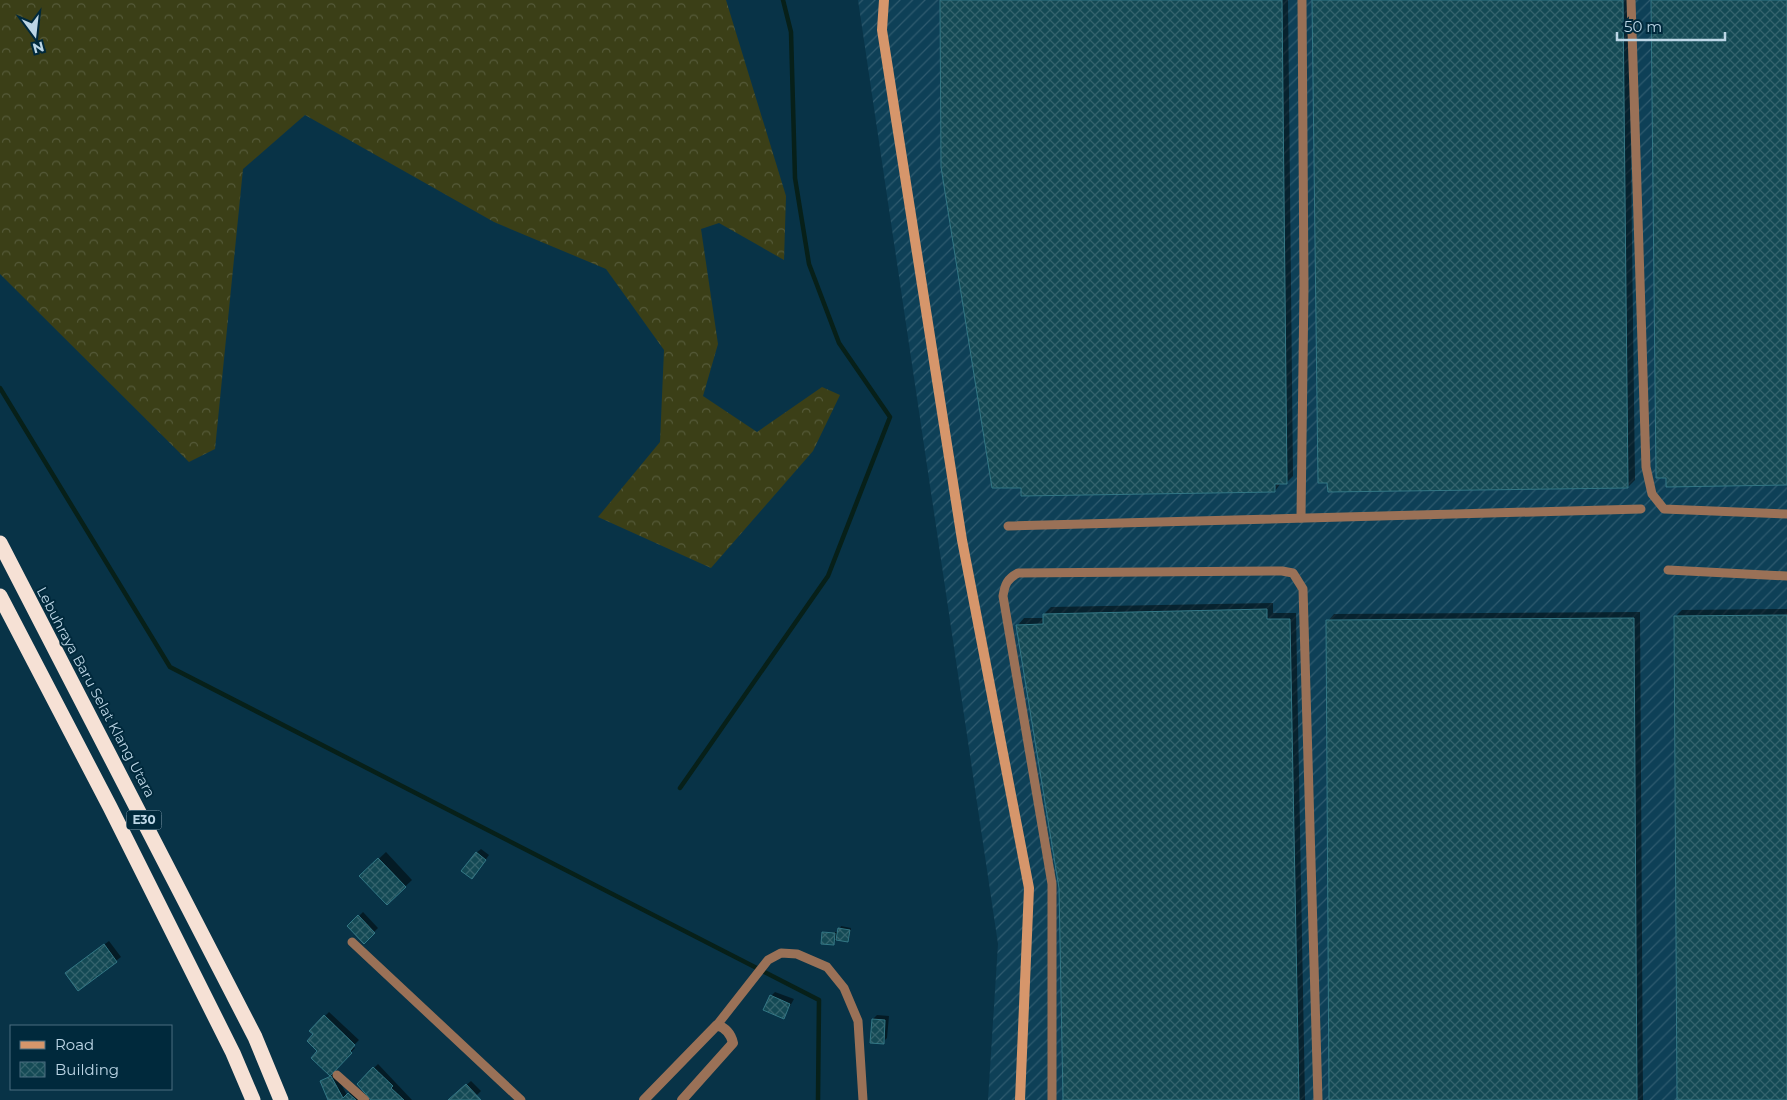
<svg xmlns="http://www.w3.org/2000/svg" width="1787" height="1100" viewBox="0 0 1787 1100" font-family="Montserrat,sans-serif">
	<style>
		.industrial { fill: url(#industrial-furrows) }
		.forest { fill: url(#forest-crowns) }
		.shadow { fill: #0007 }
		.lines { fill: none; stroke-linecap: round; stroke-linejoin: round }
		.stream { stroke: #072019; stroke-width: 4.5 }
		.building { fill: url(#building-cross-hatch); stroke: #337785 }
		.lane { stroke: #9a7157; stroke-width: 9 }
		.street { stroke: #9a7157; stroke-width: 10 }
		.secondary { stroke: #d6966b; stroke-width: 10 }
		.highway { stroke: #f6e1d5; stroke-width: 15 }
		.labels { text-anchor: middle; stroke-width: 4; stroke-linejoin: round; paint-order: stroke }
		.shield { fill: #00293c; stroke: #84a2b3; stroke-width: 1 }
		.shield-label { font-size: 12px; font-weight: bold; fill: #bcd6e6 }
		.street-label { font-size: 14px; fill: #bcd6e6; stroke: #00293c }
	</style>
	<defs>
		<pattern id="industrial-furrows" width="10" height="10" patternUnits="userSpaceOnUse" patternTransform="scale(1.25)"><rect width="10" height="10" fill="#0e4057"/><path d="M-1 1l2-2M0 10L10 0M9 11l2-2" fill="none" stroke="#2f5b6f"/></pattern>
		<pattern id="forest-crowns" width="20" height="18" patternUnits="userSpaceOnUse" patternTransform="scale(1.25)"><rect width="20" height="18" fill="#3b3f17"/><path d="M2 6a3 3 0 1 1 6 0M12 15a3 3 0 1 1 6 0" fill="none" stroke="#555a39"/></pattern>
		<pattern id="building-cross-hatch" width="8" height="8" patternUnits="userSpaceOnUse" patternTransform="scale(1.25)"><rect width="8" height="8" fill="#144a55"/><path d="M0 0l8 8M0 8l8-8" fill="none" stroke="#34636d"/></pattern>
	</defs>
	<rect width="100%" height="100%" fill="#083347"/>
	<path class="industrial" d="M858,0H1787V1100H988L998,944Z"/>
	<path class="forest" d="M0,0H726L786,196L784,260L719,223L701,229L718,344L703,396L757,432L822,387L840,395L813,451L711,568L598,517L660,442L664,350L606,269L494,222L305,115L243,169L215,449L189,462L0,274Z"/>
	<g class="shadow">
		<path d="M941,0H1288L1293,476L1286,483H1281L1275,491Z"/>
		<path d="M1313,0H1629L1635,480L1628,487Z"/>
		<path d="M1273,603V613H1296L1305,1100H1065L1061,888L1018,625L1024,618H1044V614L1051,607Z"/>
		<path d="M1787,609V1100H1678L1675,617L1682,610Z"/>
		<path d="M1640,612L1643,1100H1330L1328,621L1334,614Z"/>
		<path d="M481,849L489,855L476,873V853Z"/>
		<path d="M386,852L412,880L387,904L361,876Z"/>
		<path d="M363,912L378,928L364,942L349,926Z"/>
		<path d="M841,926L851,928L849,939H836L834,944L824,932H839Z"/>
		<path d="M109,941L121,957L78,989L71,969Z"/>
		<path d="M775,992L794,999L784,1017L771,996Z"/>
		<path d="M329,1012L359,1040L353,1046L355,1048L330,1074L314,1034L310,1031Z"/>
		<path d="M877,1015L889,1016L887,1038L883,1042L873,1019Z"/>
		<path d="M378,1064L412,1100H372L358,1084Z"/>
		<path d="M335,1073L347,1095L353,1090L364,1100H328L322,1081Z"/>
		<path d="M471,1081L481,1091L472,1100H449Z"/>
	</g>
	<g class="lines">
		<g class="stream">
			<path d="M0,388L170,667L819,1000L818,1100"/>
			<path d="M680,788L828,576L890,417L839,343L809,264L795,178L791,32L783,0"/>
		</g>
	</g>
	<g class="building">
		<path d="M940,0H1282L1287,484H1275V492L1021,496V488H992L941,167Z"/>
		<path d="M1312,0H1623L1628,488L1328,492L1327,483H1318Z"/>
		<path d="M1651,0H1787V485L1666,487V478H1656Z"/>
		<path d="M1267,609V619H1290L1299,1100H1063L1059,888L1016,625L1043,624V614Z"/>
		<path d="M1787,615V1100H1677L1674,616Z"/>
		<path d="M1634,618L1637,1100H1329L1326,620Z"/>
		<path d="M476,852L486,860L472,879L461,871Z"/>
		<path d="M378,858L406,887L387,905L359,876Z"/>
		<path d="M358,915L375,933L364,944L347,926Z"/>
		<path d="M838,928L850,930L848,942L836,940Z"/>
		<path d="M822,932L835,933L834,945L821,944Z"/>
		<path d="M104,944L117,962L78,991L65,973Z"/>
		<path d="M770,995L790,1004L784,1019L763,1010Z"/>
		<path d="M324,1015L355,1045L350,1051L352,1053L330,1076L311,1058L317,1051L307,1041L313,1034L309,1031Z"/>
		<path d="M872,1019L885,1020L884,1044L870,1043Z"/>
		<path d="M373,1067L393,1086L391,1088L404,1100H371L357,1084Z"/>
		<path d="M331,1076L343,1098L348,1093L356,1100H328L320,1081Z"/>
		<path d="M466,1084L481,1100H448Z"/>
	</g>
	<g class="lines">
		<g class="lane">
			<path d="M1631,0L1646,467L1652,494L1664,509L1787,514"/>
			<path d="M1301,518L1304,287L1302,0"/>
			<path d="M1008,526L1641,509"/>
			<path d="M1668,570L1787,576"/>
			<path d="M352,942L521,1100"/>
			<path d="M717,1025L768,960L781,953L797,954L827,967L844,988L858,1021L863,1100"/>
			<path d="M337,1075L365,1100"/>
			<path d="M1052,1100V884L1003,596C1005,584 1007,579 1018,573L1282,571L1293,573L1303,589L1318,1100"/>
		</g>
		<path class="street" d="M644,1100L717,1025C726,1028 731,1034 733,1043L682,1100"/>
		<path class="secondary" d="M884,0L882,30L962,540L1029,888L1020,1100"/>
		<g class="highway">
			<path d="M0,543L255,1037L281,1100"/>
			<path d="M0,596L110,807L233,1053L253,1100"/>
		</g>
	</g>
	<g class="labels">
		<rect class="shield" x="126.5" y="810.5" width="35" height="19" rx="4"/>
		<g class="shield-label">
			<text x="144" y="824">E30</text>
		</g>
		<g class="street-label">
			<text transform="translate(96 692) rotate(62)" y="5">Lebuhraya Baru Selat Klang Utara</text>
		</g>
	</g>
	<rect x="10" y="1025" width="162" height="65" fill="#00293c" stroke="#4b6e80"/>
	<rect x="20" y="1041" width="25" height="8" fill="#d6966b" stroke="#4b6e80"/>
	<text x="55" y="1050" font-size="15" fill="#bcd6e6">Road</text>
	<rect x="20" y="1062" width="25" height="15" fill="url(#building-cross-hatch)" stroke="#4b6e80"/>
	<text x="55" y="1075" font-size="15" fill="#bcd6e6">Building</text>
	<g transform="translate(35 35) rotate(165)" stroke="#00293c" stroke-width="4" paint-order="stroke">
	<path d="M0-4L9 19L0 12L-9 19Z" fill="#bcd6e6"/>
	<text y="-8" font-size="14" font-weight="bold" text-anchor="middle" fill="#bcd6e6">N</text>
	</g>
	<path d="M1617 32v8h108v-8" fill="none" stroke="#bcd6e6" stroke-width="2.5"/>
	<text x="1624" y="32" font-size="15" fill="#bcd6e6" stroke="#00293c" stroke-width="4" paint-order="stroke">50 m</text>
</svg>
